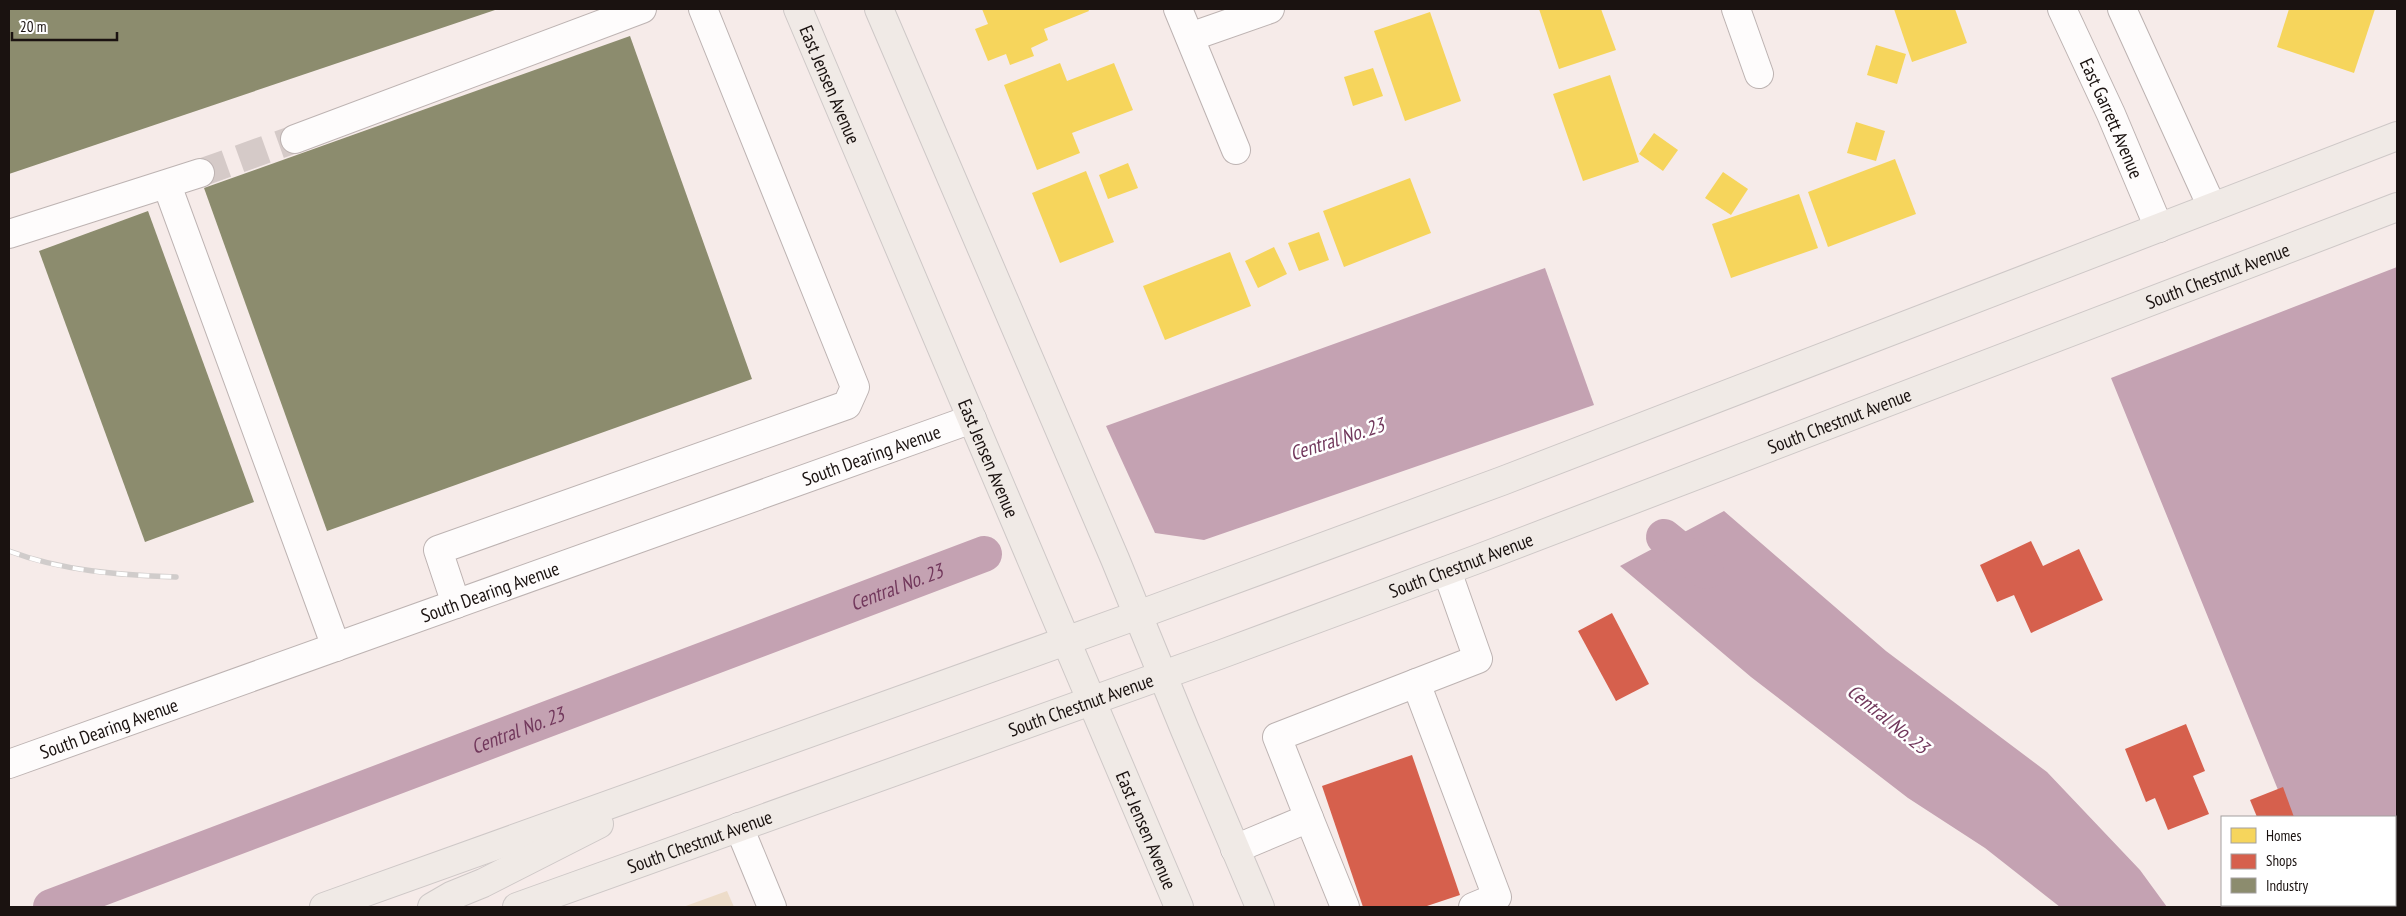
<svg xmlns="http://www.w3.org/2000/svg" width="2406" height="916" viewBox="0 0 2406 916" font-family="'PT Sans Narrow',sans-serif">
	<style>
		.green { fill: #eddcc9 }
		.water { fill: #c4a2b2 }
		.homes { fill: #f6d55c }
		.shops { fill: #d6604d }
		.industry { fill: #8c8c6e }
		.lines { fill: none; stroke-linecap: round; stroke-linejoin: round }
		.canal { stroke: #c4a2b2; stroke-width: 36 }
		.minor-tunnel { stroke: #d5cac8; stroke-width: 28; stroke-dasharray: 28 14; stroke-linecap: butt }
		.minor-casing { stroke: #bdb3b2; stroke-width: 30 }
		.major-casing { stroke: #cec8c7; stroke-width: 30 }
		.minor { stroke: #fefcfc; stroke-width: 28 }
		.major { stroke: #f0eae6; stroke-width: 28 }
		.rail-casing { stroke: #d0cccb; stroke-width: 5.5 }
		.rail { stroke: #fff; stroke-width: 4; stroke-dasharray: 11; stroke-linecap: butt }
		.labels { text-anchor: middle; stroke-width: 5; stroke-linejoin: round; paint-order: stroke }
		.street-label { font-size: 19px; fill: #1a1210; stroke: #fff }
		.water-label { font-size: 20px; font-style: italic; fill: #72385c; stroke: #fff }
	</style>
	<rect width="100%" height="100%" fill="#f6ebe9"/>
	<path class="green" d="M727,891L734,907H683Z"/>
	<g class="water">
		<path d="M2397,267V907H2325L2324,905H2395V817H2289L2111,378Z"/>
		<path d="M1545,268L1594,405L1204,540L1155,533L1106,426Z"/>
		<path d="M1724,511L1886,651L2047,772L2140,870L2167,907H2060L1985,848L1908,798L1751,677L1620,566Z"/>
	</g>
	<g class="homes">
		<path d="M982,9H1088L1089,11L1044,29L1048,40L1031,48L1034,56L1010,65L1006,54L988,61L975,29L988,24Z"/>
		<path d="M1539,9H1601L1616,50L1559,69Z"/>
		<path d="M1894,9H1955L1967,43L1912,62Z"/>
		<path d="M2289,9H2375L2354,73L2277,47Z"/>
		<path d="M1430,12L1461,101L1405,121L1374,31Z"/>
		<path d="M1876,45L1906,54L1897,84L1867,75Z"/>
		<path d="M1060,63L1067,81L1114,63L1133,110L1072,133L1080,153L1037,170L1004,85Z"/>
		<path d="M1373,68L1383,96L1353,106L1344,77Z"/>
		<path d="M1610,75L1639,162L1583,181L1553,94Z"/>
		<path d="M1856,122L1885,131L1876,161L1847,153Z"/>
		<path d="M1654,133L1678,150L1663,171L1639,154Z"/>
		<path d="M1895,159L1916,214L1828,247L1808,192Z"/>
		<path d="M1128,163L1138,188L1108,199L1099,175Z"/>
		<path d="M1086,171L1114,242L1060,263L1032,193Z"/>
		<path d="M1723,172L1748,189L1731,215L1705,198Z"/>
		<path d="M1410,178L1431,233L1344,267L1323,211Z"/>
		<path d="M1799,194L1818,248L1731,278L1712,224Z"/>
		<path d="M1319,232L1329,260L1299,271L1288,243Z"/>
		<path d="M1274,247L1287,274L1258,288L1245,261Z"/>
		<path d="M1230,252L1251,306L1165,340L1143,286Z"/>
	</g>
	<g class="shops">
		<path d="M2031,541L2043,566L2079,549L2103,600L2031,633L2014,595L1997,602L1980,565Z"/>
		<path d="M1612,613L1649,684L1616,701L1578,631Z"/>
		<path d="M2186,724L2205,771L2193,776L2209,814L2168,830L2155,798L2146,802L2125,749Z"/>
		<path d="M1412,755L1460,895L1424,907H1363L1322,786Z"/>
		<path d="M2283,787L2294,817H2257L2250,800Z"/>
	</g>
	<g class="industry">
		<path d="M9,9H498L9,174Z"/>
		<path d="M630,36L752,379L327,531L204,188Z"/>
		<path d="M148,211L254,502L145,542L39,251Z"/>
	</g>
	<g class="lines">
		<g class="canal">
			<path d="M1664,537L1706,571"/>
			<path id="s1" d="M51,907L984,554"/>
		</g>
		<path class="minor-tunnel" d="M200,173L295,139"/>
		<defs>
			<g id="minor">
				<path d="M1178,9L1236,150"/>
				<path d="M1736,9L1759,74"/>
				<path id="s2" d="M2062,9L2111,114L2159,228"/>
				<path d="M2122,9L2212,207"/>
				<path d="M1190,37L1270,9"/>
				<path d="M295,139L642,9"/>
				<path d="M167,185L336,647"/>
				<path d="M9,234L200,173"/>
				<path d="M456,604L438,550L847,405L855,387L703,9"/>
				<path d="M1416,683L1497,897L1473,907"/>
				<path id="s3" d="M9,764L972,419"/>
				<path d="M1309,818L1345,907"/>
				<path d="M739,827L772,907"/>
				<path d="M1235,849L1309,818L1277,737L1478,659L1447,571"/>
			</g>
			<g id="major">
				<path id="s4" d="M798,9L1179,907"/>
				<path d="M879,9L1115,559L1185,730L1260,907"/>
				<path d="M324,907L1138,615L1502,481L2397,136"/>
				<path d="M432,907L451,896L483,883L599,824"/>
				<path id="s5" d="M517,907L1219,655L1475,560L2397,207"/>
			</g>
		</defs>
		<use href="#minor" class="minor-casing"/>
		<use href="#major" class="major-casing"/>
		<use href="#minor" class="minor"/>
		<use href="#major" class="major"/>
		<defs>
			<path id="rail" d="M9,551C62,571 120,575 176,577"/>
		</defs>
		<use href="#rail" class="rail-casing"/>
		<use href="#rail" class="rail"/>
	</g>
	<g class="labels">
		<g class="street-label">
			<text dy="7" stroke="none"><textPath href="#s4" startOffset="82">East Jensen Avenue</textPath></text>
			<text dy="7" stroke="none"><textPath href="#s2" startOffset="120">East Garrett Avenue</textPath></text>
			<text dy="7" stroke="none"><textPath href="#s5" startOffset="1814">South Chestnut Avenue</textPath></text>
			<text dy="7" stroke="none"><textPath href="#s5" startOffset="1409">South Chestnut Avenue</textPath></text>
			<text dy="7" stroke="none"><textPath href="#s3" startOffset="916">South Dearing Avenue</textPath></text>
			<text dy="7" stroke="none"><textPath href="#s4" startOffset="488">East Jensen Avenue</textPath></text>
			<text dy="7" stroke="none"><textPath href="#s5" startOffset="1004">South Chestnut Avenue</textPath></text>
			<text dy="7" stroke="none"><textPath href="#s3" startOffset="511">South Dearing Avenue</textPath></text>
			<text dy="7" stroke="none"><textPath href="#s5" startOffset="599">South Chestnut Avenue</textPath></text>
			<text dy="7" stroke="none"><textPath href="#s3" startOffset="106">South Dearing Avenue</textPath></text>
			<text dy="7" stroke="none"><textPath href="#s4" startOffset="892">East Jensen Avenue</textPath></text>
			<text dy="7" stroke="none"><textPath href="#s5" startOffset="194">South Chestnut Avenue</textPath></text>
		</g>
		<g class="water-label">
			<text transform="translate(1337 439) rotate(-18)" y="7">Central No. 23</text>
			<text dy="7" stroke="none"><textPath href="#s1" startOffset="904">Central No. 23</textPath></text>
			<text transform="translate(1888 719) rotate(39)" y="7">Central No. 23</text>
			<text dy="7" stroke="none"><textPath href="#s1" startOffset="499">Central No. 23</textPath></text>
		</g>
	</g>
	<rect width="2406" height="916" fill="none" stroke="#1a1210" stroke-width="20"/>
	<rect x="2221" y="816" width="175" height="90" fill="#ffffff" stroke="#a3a09f"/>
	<rect x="2231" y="828" width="25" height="15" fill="#f6d55c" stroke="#a3a09f"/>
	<text x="2266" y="841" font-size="15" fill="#1a1210">Homes</text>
	<rect x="2231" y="854" width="25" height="15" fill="#d6604d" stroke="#a3a09f"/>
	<text x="2266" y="866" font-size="15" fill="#1a1210">Shops</text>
	<rect x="2231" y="878" width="25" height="15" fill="#8c8c6e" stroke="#a3a09f"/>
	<text x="2266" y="891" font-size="15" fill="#1a1210">Industry</text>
	<path d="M12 32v8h105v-8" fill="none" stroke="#1a1210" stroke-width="2.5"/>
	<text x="20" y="32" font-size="15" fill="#1a1210" stroke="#ffffff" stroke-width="4" paint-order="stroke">20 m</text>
</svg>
